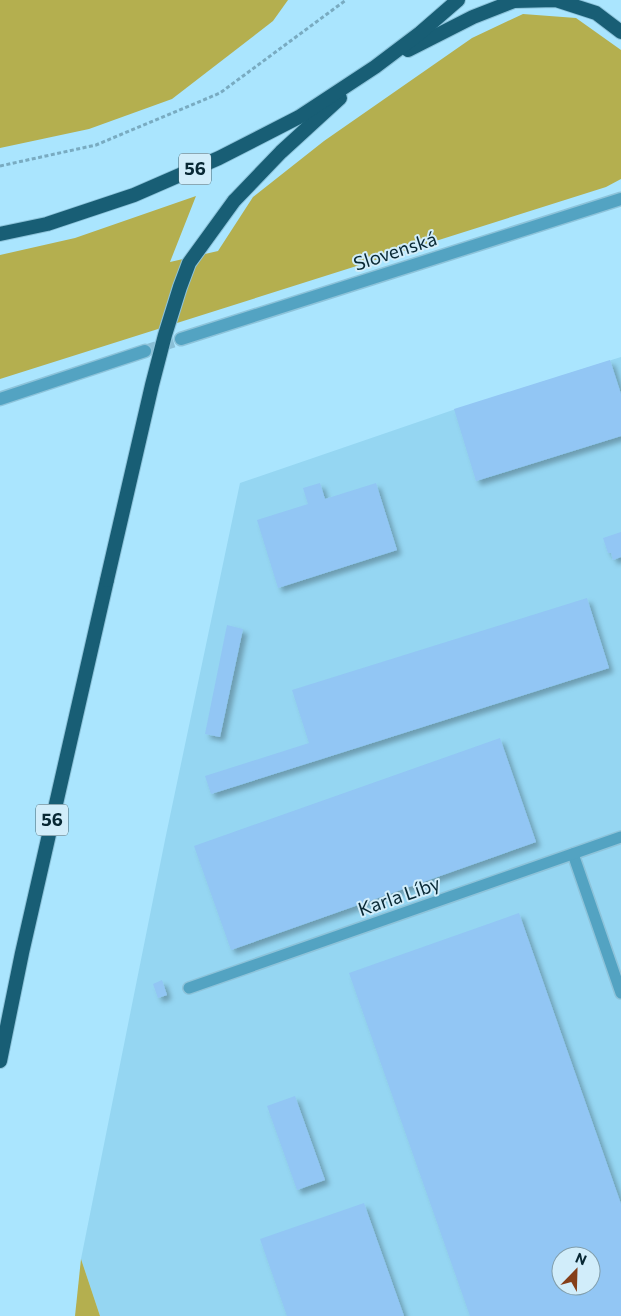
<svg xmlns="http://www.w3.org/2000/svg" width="621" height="1316" viewBox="0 0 621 1316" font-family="Commissioner,sans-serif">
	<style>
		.built { fill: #95d6f2; fill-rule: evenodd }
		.green { fill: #b4af4f }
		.building { fill: #92c6f4; fill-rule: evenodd; filter: url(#shadow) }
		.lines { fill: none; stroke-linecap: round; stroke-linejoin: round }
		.tertiary-tunnel { stroke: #8abfd6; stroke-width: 12; stroke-dasharray: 12 6; stroke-linecap: butt }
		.service-casing { stroke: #8dc3da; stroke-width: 14 }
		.tertiary-casing { stroke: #8dc3da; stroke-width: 15 }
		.trunk-casing { stroke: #8dc3da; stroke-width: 16 }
		.path { stroke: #79abc1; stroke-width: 3; stroke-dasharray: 4 2.5; stroke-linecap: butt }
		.service { stroke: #53a3c2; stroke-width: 11 }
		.tertiary { stroke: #53a3c2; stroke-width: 12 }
		.trunk { stroke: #185e75; stroke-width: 14 }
		.trunk-bridge-casing { stroke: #8dc3da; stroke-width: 16; stroke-linecap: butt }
		.trunk-bridge { stroke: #185e75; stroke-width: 14 }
		.labels { text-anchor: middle; stroke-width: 4; stroke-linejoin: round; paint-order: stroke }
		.shield { fill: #d1edfa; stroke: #44636f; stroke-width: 1 }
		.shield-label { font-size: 18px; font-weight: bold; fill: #082834 }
		.street-label { font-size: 19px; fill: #082834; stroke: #d1edfa }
	</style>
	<defs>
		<filter id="shadow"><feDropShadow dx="4.5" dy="4.5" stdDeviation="2.5" flood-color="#0004"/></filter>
	</defs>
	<rect width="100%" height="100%" fill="#aae5fe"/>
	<path class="built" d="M621,357V1316H100L81,1259L165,840L240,483L453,410ZM561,1256H591V1286H561Z"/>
	<g class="green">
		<path d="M0,0H288L273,21L172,99L89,129L0,148Z"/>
		<path d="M523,14L576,18L621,50V179L606,187L0,379V255L75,238L196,196L170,262L218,251L253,197L324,141L472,38Z"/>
		<path d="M81,1259L100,1316H75Z"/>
	</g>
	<g class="building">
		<path d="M610,360L621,394V436L476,481L454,409Z"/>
		<path d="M320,483L325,499L376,483L397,550L278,588L257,520L308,504L303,488Z"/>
		<path d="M621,532V557L613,560L611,553H608L603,538Z"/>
		<path d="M587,598L609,668L211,794L205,776L309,743L292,690Z"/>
		<path d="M227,625L243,629L220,737L205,734Z"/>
		<path d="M500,738L536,842L231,950L194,846Z"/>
		<path d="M519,913L621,1204V1316H470L349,973ZM561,1256H591V1286H561Z"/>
		<path d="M162,980L167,995L158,998L153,984Z"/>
		<path d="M295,1096L325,1180L297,1190L267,1106Z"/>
		<path d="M364,1203L404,1316H287L260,1239Z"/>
	</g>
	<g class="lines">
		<path class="tertiary-tunnel" d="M145,351L181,339"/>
		<defs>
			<g id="service">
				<path d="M573,854L621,993"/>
				<path d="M189,988L621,837"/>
			</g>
			<g id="tertiary">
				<path d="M181,339L621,199"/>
				<path d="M0,399L145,351"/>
			</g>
			<g id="trunk">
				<path d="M408,50L473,17L514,1L556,0L596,13L621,32"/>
				<path d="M234,201L281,152L340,98"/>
				<path d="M0,234L47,224L134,195L219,158L299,117L375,67L420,33L458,0"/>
				<path d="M0,1061L22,953L107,580"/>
			</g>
		</defs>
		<use href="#service" class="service-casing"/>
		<use href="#tertiary" class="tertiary-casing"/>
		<use href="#trunk" class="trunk-casing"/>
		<path class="path" d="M0,166L96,145L220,93L346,0"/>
		<use href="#service" class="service"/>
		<use href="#tertiary" class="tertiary"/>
		<use href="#trunk" class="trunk"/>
		<defs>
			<path id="trunk-bridge" d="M107,580L152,385L165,335L180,287L189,263L234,201"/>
		</defs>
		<use href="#trunk-bridge" class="trunk-bridge-casing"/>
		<use href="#trunk-bridge" class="trunk-bridge"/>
	</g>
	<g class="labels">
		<g class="shield">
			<rect x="179" y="153.5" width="32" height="31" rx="4"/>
			<rect x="36" y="804.5" width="32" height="31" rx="4"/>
		</g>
		<g class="shield-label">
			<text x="195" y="175">56</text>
			<text x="52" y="826">56</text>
		</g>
		<g class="street-label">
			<text transform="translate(395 251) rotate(-18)" y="7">Slovenská</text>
			<text transform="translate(399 896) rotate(-19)" y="7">Karla Líby</text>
		</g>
	</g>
	<g transform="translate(576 1271) rotate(23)"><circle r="24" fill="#d1edfa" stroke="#819eab"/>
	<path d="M0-4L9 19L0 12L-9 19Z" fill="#853f19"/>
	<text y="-8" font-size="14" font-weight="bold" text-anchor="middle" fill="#082834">N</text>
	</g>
</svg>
